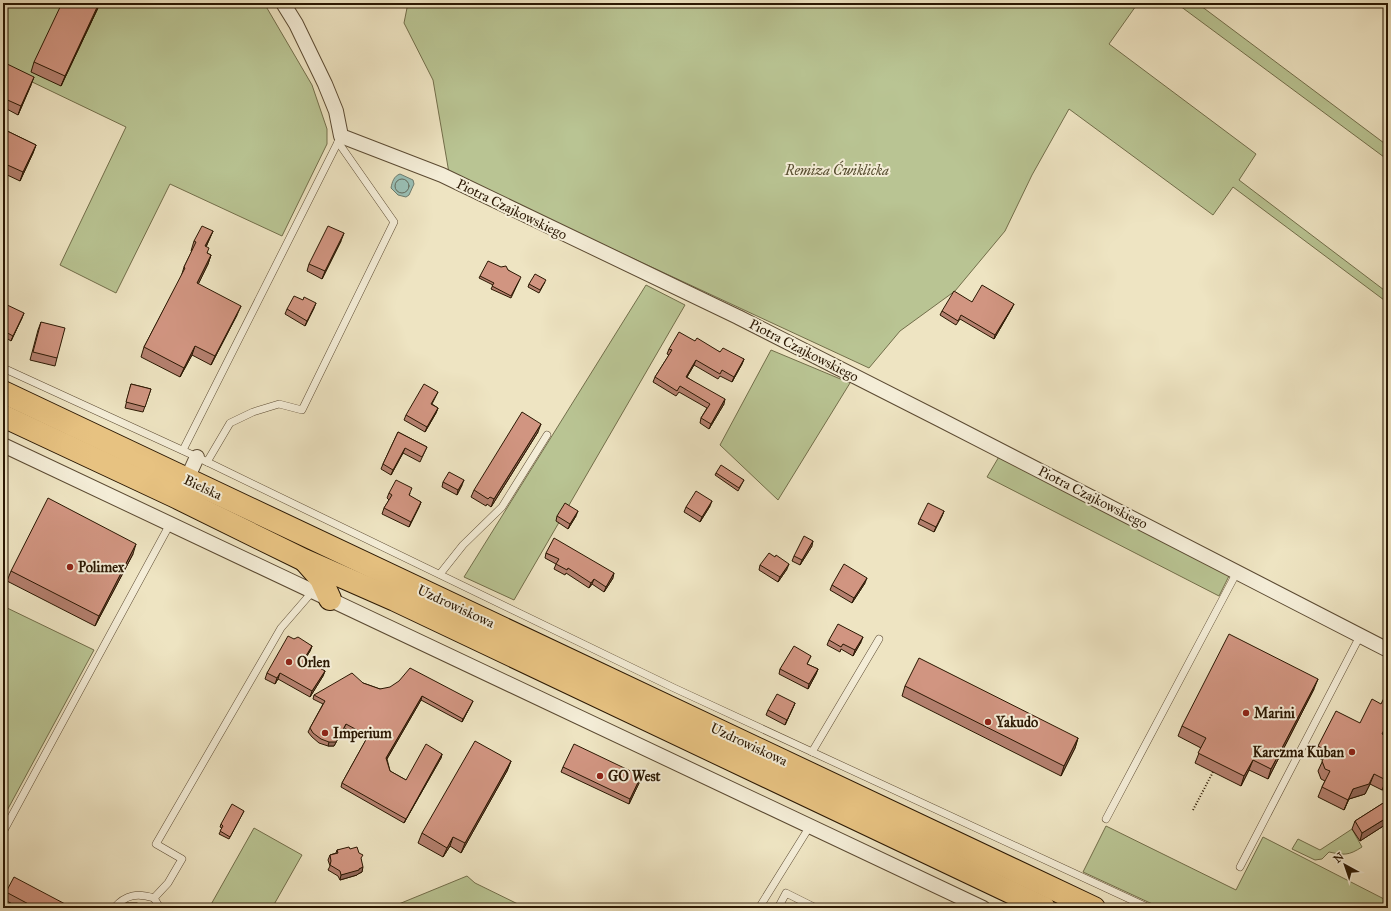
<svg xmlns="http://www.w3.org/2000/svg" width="1391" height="911" viewBox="0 0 1391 911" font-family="'IM FELL Great Primer',serif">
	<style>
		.green { fill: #b9c493; stroke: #726e4a }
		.water { fill: #99beb4; stroke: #6d7b6d }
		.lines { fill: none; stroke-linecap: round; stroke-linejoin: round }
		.shore { stroke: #626a5b; stroke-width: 1 }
		.lane-casing { stroke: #5b4a32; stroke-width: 8 }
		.street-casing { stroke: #5b4a32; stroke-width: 16 }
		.primary-casing { stroke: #2a1702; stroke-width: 24 }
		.path { stroke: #2a1702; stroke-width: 2; stroke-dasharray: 1 2; stroke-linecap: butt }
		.lane { stroke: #f4edd7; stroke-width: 7 }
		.street { stroke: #f4edd7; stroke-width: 14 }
		.primary { stroke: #e7c281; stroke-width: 22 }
		.wall { fill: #b4806f; stroke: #2a1702 }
		.shaded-wall { fill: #92685a; stroke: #2a1702 }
		.building { fill: #d19581; stroke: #2a1702 }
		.poi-dot { fill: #8f2418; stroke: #f4edd7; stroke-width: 1.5 }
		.labels { text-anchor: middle; stroke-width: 4; stroke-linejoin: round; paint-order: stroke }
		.park-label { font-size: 14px; font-style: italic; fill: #554b2e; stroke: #f4edd7 }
		.street-label { font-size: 14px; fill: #2a1702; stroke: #f4edd7 }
		.poi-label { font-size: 14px; font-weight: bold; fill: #2a1702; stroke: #f4edd7; text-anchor: start }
	</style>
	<rect width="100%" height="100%" fill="#eee4c2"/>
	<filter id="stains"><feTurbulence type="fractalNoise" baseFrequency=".005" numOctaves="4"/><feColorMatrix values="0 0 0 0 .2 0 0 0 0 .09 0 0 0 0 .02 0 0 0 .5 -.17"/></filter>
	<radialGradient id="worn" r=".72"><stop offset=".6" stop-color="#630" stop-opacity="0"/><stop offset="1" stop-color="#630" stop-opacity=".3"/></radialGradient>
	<g class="green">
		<path d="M3,3H264L312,85L327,129V144L282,236L170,184L116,293L60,265L126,127L3,68Z"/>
		<path d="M408,3H1138L1109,44L1256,154L1239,180L1388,293V303L1233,187L1213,215L1069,109L1032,175L1005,231L955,291L900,331L869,368L449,173L433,80L404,23Z"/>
		<path d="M1176,3H1197L1388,146V160Z"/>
		<path d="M646,285L685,305L514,600L464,577Z"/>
		<path d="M771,350L850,383L778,500L720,445Z"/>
		<path d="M1000,455L1230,574L1219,596L987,477Z"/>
		<path d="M3,606L94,650L3,818Z"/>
		<path d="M1106,826L1236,890L1263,837L1386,900L1382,908H1161L1083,872Z"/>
		<path d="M254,828L302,855L272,908H209Z"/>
		<path d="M1352,829L1362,847C1348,856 1344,855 1329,852L1322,859L1315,860L1292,849L1298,839L1320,850Z"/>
		<path d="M467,876L475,883L526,908H389Z"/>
	</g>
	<path class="water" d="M400,174L413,180L414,184L409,195L406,197L398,195L391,188C392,182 394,176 400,174Z"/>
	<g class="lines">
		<circle class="shore" cx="402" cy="186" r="7"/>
		<defs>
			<g id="lane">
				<path d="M3,368L197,457L674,688L1149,908"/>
				<path d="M183,450L339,140"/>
				<path d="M207,462L230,423L253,412L279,404L302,410L394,222L338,142"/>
				<path d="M440,574L463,545L502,507L547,435"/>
				<path d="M812,752L879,639"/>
				<path d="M1106,819L1237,572"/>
				<path d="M3,832L170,524"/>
				<path d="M1240,867L1360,636"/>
				<path d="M154,898L168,883L182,859L156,844L281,628L313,591"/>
				<path d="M114,908C126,894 138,893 154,898L160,908"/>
				<path d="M759,908L810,826"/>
				<path d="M778,908L786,893L816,908"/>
			</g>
			<g id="street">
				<path d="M283,3L296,24L325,84L336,111L341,136L442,175L738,317L941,420L1388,650"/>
				<path d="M3,445L983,908"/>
				<path d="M187,479L197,457"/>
			</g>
			<g id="primary">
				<path d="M3,392L1094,908"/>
				<path d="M3,416L176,497L304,560L395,600L1044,908"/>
				<path d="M306,562L321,579L330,599"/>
			</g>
		</defs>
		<use href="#lane" class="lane-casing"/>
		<use href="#street" class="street-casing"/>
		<use href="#primary" class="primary-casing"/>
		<path class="path" d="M1193,810L1213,772"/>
		<use href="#lane" class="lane"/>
		<use href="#street" class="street"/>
		<use href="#primary" class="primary"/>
	</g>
	<g class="wall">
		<path d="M100,3L97,10L61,86L31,72L34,62Z"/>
		<path d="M3,62L31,85L18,115L3,107Z"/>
		<path d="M3,129L36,145L33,153L20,181L3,173Z"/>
		<path d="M213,231L206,247L207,253L211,255L208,264L198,284L237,315L211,365L192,355L180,377L141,357L144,347L181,277L184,267L192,251H191L194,241Z"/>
		<path d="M341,241L322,279L307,271L309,264Z"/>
		<path d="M508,270L520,279L511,298L491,289L493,285L479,278L480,276Z"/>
		<path d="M545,282L539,293L528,287L529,284Z"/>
		<path d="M972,302L1012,308L994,339L960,319L956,325L940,315L942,311Z"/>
		<path d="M3,303L22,318L11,341L3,336Z"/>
		<path d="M314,308L305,326L285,314L287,309Z"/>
		<path d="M41,322L57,358L55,366L30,360L38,330Z"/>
		<path d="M695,341L720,352L744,359L742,364L732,382L720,376L718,379L694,365L687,377L724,404L709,429L700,423L701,418L707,408L679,392L676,396L653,382L655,377L669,355L667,354L669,349Z"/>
		<path d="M131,384L151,389L143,412L125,408Z"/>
		<path d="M438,392L432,404L438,408L436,413L425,432L404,420L406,415Z"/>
		<path d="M398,432L427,447L420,462L403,453L391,475L381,469L383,464Z"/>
		<path d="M538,432L491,507L487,504L486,506L471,497L474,490Z"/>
		<path d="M716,473L744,480L738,491L715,475Z"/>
		<path d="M443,482L462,485L457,495L442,487Z"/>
		<path d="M389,493H410L409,496L421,502L419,507L409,527L382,514L384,508L389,500L387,498Z"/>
		<path d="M710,506L700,522L684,512L686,507Z"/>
		<path d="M944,511L942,516L934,532L918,524L920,519Z"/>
		<path d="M557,516H576L568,529L556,521Z"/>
		<path d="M812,546L800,565L792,561L794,556Z"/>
		<path d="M546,553L613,578L604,592L592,584L589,588L566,573L565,575L554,569L556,564L545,558Z"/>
		<path d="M133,554L95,626L7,581L11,571Z"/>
		<path d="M760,565L787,569L778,582L759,570Z"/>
		<path d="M865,583L852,603L830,590L832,585Z"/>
		<path d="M294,639L312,646L310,651L305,659L325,671L323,676L310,697L278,679L275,684L265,679L267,673Z"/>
		<path d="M829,640L861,642L853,656L841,649L840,652L827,645Z"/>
		<path d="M811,656L807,664L818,669L816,674L808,689L779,674L780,669Z"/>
		<path d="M363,683L380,689L471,705L462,722L421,700L387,759L390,771L406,780L442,754L441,758L404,823L341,787L342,783L366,740L344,728L334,746H328L319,743L312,737L308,732L310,728L323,704L313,699L314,695Z"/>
		<path d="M905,686L1078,738L1075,748L1061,776L902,696Z"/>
		<path d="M1314,689L1268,779L1249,770L1241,786L1195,763L1201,748L1178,736L1182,726Z"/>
		<path d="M795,703L785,725L766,715L768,710Z"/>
		<path d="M1388,725L1383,734L1388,787L1382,790L1370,784L1365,794L1349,799L1344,810L1318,797L1322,787L1325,781L1321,779L1318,771L1323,760L1314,756L1318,746Z"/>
		<path d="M511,761L507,771L461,853L450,846L443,857L418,843L422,833Z"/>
		<path d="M563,767L640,781L629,804L561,772Z"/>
		<path d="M1388,800V823L1360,841L1352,829L1355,821Z"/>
		<path d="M244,811L229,839L219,834L222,828L220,827L221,824Z"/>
		<path d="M350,849L361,859L362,872L358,874L357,875L340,880L338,876L328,870L330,866L328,860L330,855L336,853L337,850Z"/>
		<path d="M6,892L66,908H20L3,899Z"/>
	</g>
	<g class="shaded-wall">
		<path d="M100,3L97,10L61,86L65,76Z"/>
		<path d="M34,77L31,85L18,115L21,106Z"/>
		<path d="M36,145L33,153L20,181L23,172Z"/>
		<path d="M213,231L209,240L202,256L205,246Z"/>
		<path d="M344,233L341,241L322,279L325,271Z"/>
		<path d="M211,255L208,264L194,293L197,283Z"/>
		<path d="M316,303L314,308L305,326L307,321Z"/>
		<path d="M1014,304L1012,308L994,339L995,335Z"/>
		<path d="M241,306L237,315L211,365L215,356Z"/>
		<path d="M24,313L22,318L11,341L13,336Z"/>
		<path d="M195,346L192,355L180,377L184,368Z"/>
		<path d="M744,359L742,364L732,382L734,377Z"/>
		<path d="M696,360L694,365L684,382L686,377Z"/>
		<path d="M725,399L724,404L709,429L711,424Z"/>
		<path d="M438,408L436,413L425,432L427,427Z"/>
		<path d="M541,424L538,432L491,507L494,499Z"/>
		<path d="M405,448L403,453L391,475L393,470Z"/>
		<path d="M464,480L462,485L457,495L458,490Z"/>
		<path d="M712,501L710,506L700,522L702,517Z"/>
		<path d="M421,502L419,507L409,527L411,522Z"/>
		<path d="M578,511L576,516L568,529L570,524Z"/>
		<path d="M944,511L942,516L934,532L936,527Z"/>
		<path d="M813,541L812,546L800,565L802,560Z"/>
		<path d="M136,544L133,554L95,626L99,616Z"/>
		<path d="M789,564L787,569L778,582L780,577Z"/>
		<path d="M614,573L613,578L604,592L606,587Z"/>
		<path d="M867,578L865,583L852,603L854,598Z"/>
		<path d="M594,579L592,584L589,588L591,583Z"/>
		<path d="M863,637L861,642L853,656L855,650Z"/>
		<path d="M312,646L310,651L302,664L304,659Z"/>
		<path d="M818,669L816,674L808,689L809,684Z"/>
		<path d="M325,671L323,676L310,697L312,691Z"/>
		<path d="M280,673L278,679L275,684L277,678Z"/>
		<path d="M1318,679L1314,689L1268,779L1271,769Z"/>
		<path d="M422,696L421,700L385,762L386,758Z"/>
		<path d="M473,701L471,705L462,722L463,719Z"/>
		<path d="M795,703L793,708L785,725L787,720Z"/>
		<path d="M1388,722V725L1378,744L1382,734Z"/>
		<path d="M346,724L344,728L334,746H328L329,742Z"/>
		<path d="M1078,738L1075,748L1061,776L1064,766Z"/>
		<path d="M442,754L441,758L404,823L406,819Z"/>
		<path d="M1253,760L1249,770L1241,786L1244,776Z"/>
		<path d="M511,761L507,771L461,853L465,843Z"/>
		<path d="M1374,774L1370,784L1365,794L1349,799L1344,810L1348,800L1353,789Z"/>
		<path d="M641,776L640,781L629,804L630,799Z"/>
		<path d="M1388,779V787L1382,790L1386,780Z"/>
		<path d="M1388,817V823L1360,841L1362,833Z"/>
		<path d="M453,837L450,846L443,857L447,848Z"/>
		<path d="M363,867L362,872L358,874L357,875L340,880L341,875Z"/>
	</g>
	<g class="building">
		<path d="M62,3H99L65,76L34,62Z"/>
		<path d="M3,62L34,77L21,106L3,98Z"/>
		<path d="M3,129L36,145L23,172L3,163Z"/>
		<path d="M202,226L213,231L205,246L209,248L207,253L211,255L197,283L241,306L215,356L195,346L184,368L144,347L185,268L184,267L196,242L194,241Z"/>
		<path d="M328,226L344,233L325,271L309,264Z"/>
		<path d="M488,261L501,267L506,266L508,270L521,277L511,296L492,286L494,283L480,276Z"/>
		<path d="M535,274L546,280L540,290L529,284Z"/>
		<path d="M982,285L1014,304L995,335L961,315L958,321L942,311L954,291L972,302Z"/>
		<path d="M294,296L303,300L304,297L316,303L307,321L287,309Z"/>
		<path d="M3,303L24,313L13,336L4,331L5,328L3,327Z"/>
		<path d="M41,322L65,328L57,358L33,352Z"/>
		<path d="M679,332L695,341L697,338L720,352L723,348L744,359L734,377L722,370L720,374L696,360L686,377L725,399L711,424L701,418L710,404L680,386L677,391L655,377L672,350L669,349Z"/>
		<path d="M131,384L151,389L145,407L126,402Z"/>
		<path d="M424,384L438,392L431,404L438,408L427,427L406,415Z"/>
		<path d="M522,412L541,424L494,499L490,497L488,499L474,490Z"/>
		<path d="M398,432L427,447L422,457L405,448L393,470L383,464Z"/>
		<path d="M721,465L744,480L739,488L716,473Z"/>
		<path d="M449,472L464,480L458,490L443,482Z"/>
		<path d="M396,480L412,488L409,495L421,502L411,522L384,508L392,495L389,493Z"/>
		<path d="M696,491L712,501L702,517L686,507Z"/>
		<path d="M48,498L136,544L99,616L11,571Z"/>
		<path d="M565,503L578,511L570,524L557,516Z"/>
		<path d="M928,503L944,511L936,527L920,519Z"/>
		<path d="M804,536L813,541L802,560L794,556Z"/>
		<path d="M554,538L614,573L606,587L594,579L591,583L568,568L567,570L556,564L559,559L546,553Z"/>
		<path d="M769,553L775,557L776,555L789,564L780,577L760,565Z"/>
		<path d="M844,564L867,578L854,598L832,585Z"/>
		<path d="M838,624L863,637L855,650L843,644L841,647L829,640Z"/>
		<path d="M1229,634L1318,679L1271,769L1253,760L1244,776L1198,753L1206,738L1182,726Z"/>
		<path d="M288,636L294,639L298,637L312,646L304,659L325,671L312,691L280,673L277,678L267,673Z"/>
		<path d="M794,646L811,656L807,664L818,669L809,684L780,669Z"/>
		<path d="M919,658L1078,738L1064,766L905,686Z"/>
		<path d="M410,668L473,701L463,719L422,696L386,758L390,771L406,780L426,744L442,754L406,819L342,783L368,736L346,724L336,742H329L321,739L313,733L310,728L325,701L314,695L352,673L363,683L380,689L390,687L399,681Z"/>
		<path d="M1388,690V722L1382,734L1388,737V779L1386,780L1374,774L1369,784L1353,789L1348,800L1322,787L1330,771L1325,769L1322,761L1327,751L1318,746L1336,711L1360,723L1372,699L1381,704Z"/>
		<path d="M777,694L795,703L787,720L768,710Z"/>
		<path d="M475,741L511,761L465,843L453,837L447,848L422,833Z"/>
		<path d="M574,744L641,776L630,799L563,767Z"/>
		<path d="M1388,800V817L1362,833L1355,821Z"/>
		<path d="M232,804L244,811L230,837L220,831L223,826L221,824Z"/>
		<path d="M349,847L350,849L357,847L359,853L363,855L361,858L363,867L359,869V870L341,875L340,871L330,865L331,861L330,855L338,853L337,850Z"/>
		<path d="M14,877L67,905L65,908H36L6,892Z"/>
		<path d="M126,903H137L147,908H125Z"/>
	</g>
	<g class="poi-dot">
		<circle cx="70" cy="567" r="4"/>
		<circle cx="289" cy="662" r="4"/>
		<circle cx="1246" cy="713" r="4"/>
		<circle cx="988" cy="722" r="4"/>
		<circle cx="325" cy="733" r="4"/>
		<circle cx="1352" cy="752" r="4"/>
		<circle cx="600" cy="776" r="4"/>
	</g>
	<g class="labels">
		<g class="park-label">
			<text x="837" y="175">Remiza Ćwiklicka</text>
		</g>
		<g class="street-label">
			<text transform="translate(512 209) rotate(26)" y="5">Piotra Czajkowskiego</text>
			<text transform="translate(804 350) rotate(27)" y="5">Piotra Czajkowskiego</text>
			<text transform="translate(203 487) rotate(25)" y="5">Bielska</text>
			<text transform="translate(1093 497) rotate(27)" y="5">Piotra Czajkowskiego</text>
			<text transform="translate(456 606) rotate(25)" y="5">Uzdrowiskowa</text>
			<text transform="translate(749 744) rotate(25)" y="5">Uzdrowiskowa</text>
		</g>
		<g class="poi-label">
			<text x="78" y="572">Polimex</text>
			<text x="297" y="667">Orlen</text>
			<text x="1254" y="718">Marini</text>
			<text x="996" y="727">Yakudo</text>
			<text x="333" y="738">Imperium</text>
			<text x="1344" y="757" text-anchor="end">Karczma Kuban</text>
			<text x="608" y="781">GO West</text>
		</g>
	</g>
	<rect width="1391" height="911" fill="none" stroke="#eee4c2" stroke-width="16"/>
	<rect x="4" y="4" width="1383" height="903" fill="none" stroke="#2a1702" stroke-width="2"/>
	<rect x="8" y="8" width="1375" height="895" fill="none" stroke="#2a1702"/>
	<g transform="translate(1345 865) rotate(320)" stroke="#f4edd7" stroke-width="3" paint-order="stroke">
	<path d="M0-3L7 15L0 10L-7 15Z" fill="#2a1702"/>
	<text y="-6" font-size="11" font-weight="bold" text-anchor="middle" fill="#2a1702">N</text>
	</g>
	<rect width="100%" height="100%" filter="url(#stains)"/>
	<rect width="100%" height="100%" fill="url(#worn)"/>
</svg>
